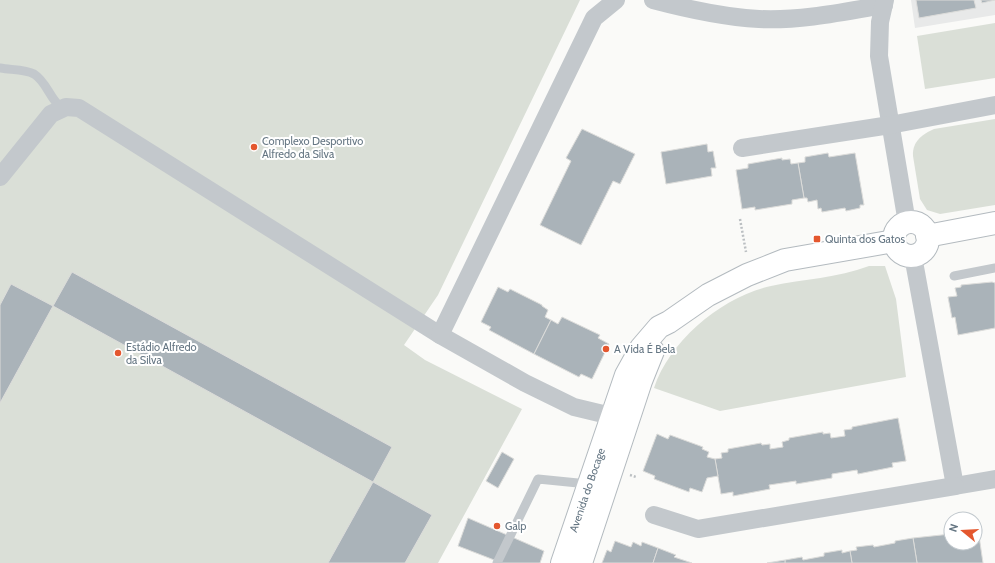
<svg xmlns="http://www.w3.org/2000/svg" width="995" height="563" viewBox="0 0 995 563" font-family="Cabin,sans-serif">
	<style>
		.built { fill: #e8e9e9 }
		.green { fill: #dadfd7 }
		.building { fill: #aab3b9; stroke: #dcdcda }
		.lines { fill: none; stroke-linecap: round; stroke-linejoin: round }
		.secondary-casing { stroke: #b3babf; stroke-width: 24 }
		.path { stroke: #bbbfc2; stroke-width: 2.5; stroke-dasharray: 2 2; stroke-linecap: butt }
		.service { stroke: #c3c8cc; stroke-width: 9 }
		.minor { stroke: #c3c8cc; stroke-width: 18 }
		.secondary { stroke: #fff; stroke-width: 22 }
		.poi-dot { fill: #e4572e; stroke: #fff; stroke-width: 1.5 }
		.labels { text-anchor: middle; stroke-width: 4; stroke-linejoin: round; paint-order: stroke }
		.poi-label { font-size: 11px; fill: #657683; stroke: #fff; text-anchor: start }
		.street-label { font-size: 11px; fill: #657683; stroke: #fff }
	</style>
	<rect width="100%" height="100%" fill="#fafaf8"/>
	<path class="built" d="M911,0H995V15L915,28Z"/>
	<g class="green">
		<path d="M0,0H580L438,295L404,345L425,360L522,409L438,563H0Z"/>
		<path d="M995,23V78L925,89L917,36Z"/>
		<path d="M995,119V205L940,214L927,210L920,199L913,156C912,141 923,134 934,129Z"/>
		<path d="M869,266H885L896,299L906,377L720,411L654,388C670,340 722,297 771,286C804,279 837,278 869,266Z"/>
	</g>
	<g class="building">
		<path d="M916,0H974L976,8L919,18Z"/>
		<path d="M981,0H995L982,3Z"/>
		<path d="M582,129L635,154L620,184L613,181L581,245L540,225L571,161L566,158Z"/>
		<path d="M707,144L708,152L713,151L716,168H711L712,176L666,184L661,152Z"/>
		<path d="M828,153L829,157L855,153L864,205H860V208L846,211L845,208L822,212L821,208L818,209L817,200L808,202L807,198H804L798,163L805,162V157Z"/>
		<path d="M782,158V160L790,159L791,164L798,163L804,198L792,200V204L755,210V207L742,209L736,170L748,168V164Z"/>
		<path d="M72,272L392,447L373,482L53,306Z"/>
		<path d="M992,282L995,283V328L958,335L955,317L952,318L948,297L957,296L955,288L961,287V285Z"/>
		<path d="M11,284L53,306L0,403V305Z"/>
		<path d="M498,287L508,292L510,289L542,305V306L548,310L545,317L551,320L534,354L489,330L491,327L481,322Z"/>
		<path d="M562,317L600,335L598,338L609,344L592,379L581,374L579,377L534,354L551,320L558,324Z"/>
		<path d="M898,418L906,461L892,463L893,467L858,474L857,470L832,474V478L796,484V481L769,485L770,489L733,496V492L721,494L715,459L722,458L721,453L728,452V449L761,443L762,445L770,444V449L783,447L782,442L789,440V438L823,432V434L830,433L831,438L845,436L844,430L852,429V427Z"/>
		<path d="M657,434L668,439L670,435L703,447L702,449L709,452L707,457L715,459L718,476L707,478L702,492L690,488L689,492L654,479L655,476L643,471Z"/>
		<path d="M502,452L514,459L498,488L486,481Z"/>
		<path d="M373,482L432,515L405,563H328Z"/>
		<path d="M468,518L544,551L540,563H502L458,546Z"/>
		<path d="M978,529L983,563H917L913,538L951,534V543H975V530Z"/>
		<path d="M913,538L917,563H852L850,551L857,550L856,547L873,545L874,547L895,543V541Z"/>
		<path d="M615,541L631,547L633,542L641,546L642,542L658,548L653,563H602L607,550L611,552Z"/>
		<path d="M658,548L676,555L674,557L692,563H653Z"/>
		<path d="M842,550V553L850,551L852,563H785V560L802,557L803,560L824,556V553Z"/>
		<path d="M785,560V563H767Z"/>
	</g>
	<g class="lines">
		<defs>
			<g id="secondary">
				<circle cx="911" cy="239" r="17"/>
				<path d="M927,236L995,223"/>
				<path d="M562,563L626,375L641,348L659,327L669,322L708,295L747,275L785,260L894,241"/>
				<path d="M581,563L641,381L653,351"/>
			</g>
		</defs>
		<use href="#secondary" class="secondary-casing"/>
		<g class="path">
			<path d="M740,219L746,252"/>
			<path d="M630,475L636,477"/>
		</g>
		<g class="service">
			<path d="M0,68C10,70 25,69 34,74C47,82 50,100 62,108"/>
			<path d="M954,276L995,268"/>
			<path d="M497,563L538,479L588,484"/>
		</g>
		<g class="minor">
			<path d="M653,0C687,9 723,17 759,19C800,21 843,12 884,5"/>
			<path d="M885,0L880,22L879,56L907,223"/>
			<path d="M742,148L890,125L995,105"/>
			<path d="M0,177L51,114L66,107L79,108L440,335L525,383L574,407L624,419"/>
			<path d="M913,256L955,486L995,479"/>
			<path d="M440,335L594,18L616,0"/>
			<path d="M654,515L698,529L955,486"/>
		</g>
		<use href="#secondary" class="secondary"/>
	</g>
	<g class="poi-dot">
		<circle cx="254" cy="147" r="4"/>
		<rect x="813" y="235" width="8" height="8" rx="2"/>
		<circle cx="606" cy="349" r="4"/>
		<circle cx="118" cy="353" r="4"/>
		<circle cx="497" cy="526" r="4"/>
	</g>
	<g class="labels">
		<g class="poi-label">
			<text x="262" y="145">Complexo Desportivo<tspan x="262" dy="13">Alfredo da Silva</tspan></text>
			<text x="825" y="243">Quinta dos Gatos</text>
			<text x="126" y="351">Estádio Alfredo<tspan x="126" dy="13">da Silva</tspan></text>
			<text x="614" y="353">A Vida É Bela</text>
			<text x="505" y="530">Galp</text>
		</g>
		<g class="street-label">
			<text transform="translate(587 490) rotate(-71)" y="4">Avenida do Bocage</text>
		</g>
	</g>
	<g transform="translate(963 531) rotate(288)"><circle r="19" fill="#ffffff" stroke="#c1c8cd"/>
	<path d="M0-3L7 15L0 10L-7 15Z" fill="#e4572e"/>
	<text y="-6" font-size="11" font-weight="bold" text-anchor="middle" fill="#657683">N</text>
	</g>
</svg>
